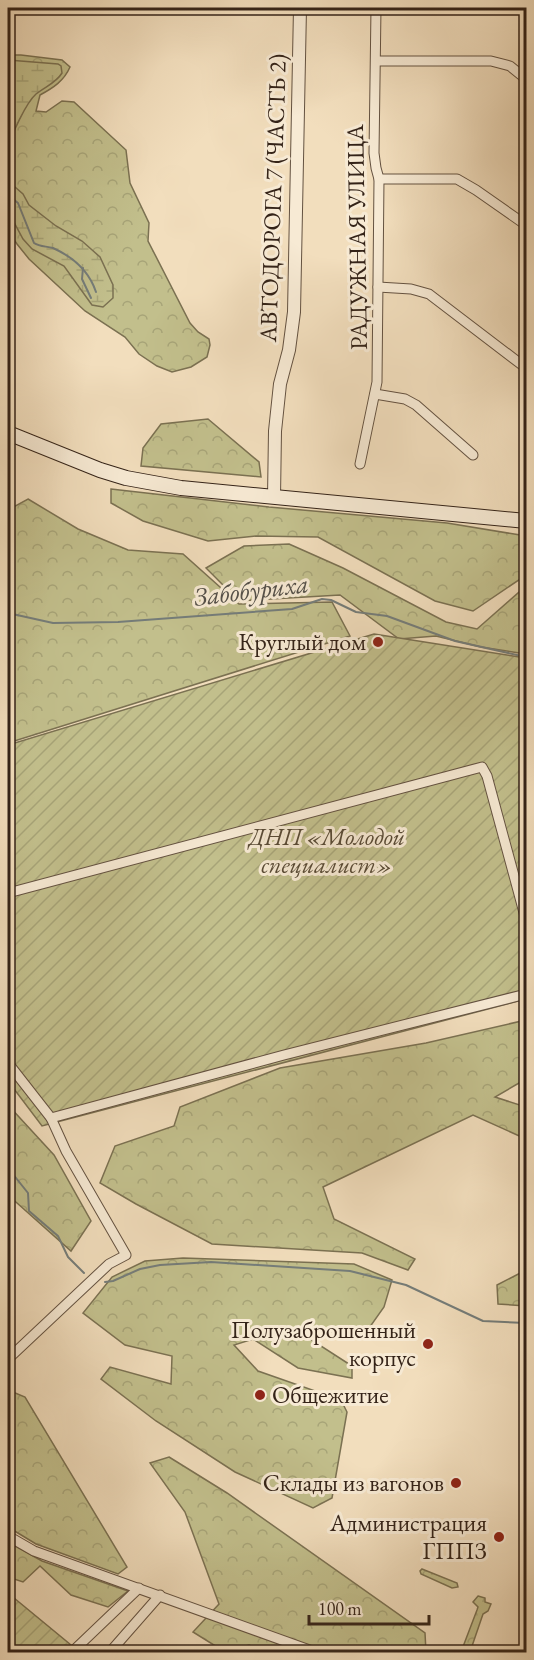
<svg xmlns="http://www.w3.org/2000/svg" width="534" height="1660" viewBox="0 0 534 1660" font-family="'EB Garamond',serif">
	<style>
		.forest { fill: url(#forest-crowns); stroke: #7b7152; stroke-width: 1.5 }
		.wetland { fill: url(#wetland-marsh); stroke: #7b7152; stroke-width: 1.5 }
		.garden { fill: url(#garden-furrows); stroke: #7b7152; stroke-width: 1.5 }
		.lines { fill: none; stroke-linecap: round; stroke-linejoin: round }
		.stream { stroke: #757d7a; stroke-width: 2 }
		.minor-casing { stroke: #645241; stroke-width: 11 }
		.tertiary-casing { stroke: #645241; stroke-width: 14 }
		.secondary-casing { stroke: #342318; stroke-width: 16 }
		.minor { stroke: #f7ead4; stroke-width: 9 }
		.tertiary { stroke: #f7ead4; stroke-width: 12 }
		.secondary { stroke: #f7ead4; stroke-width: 14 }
		.poi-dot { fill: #8f2418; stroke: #f7ead4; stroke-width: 2 }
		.labels { text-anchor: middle; stroke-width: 6; stroke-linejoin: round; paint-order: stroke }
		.street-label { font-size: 24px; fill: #342318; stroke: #f7ead4 }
		.poi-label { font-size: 24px; fill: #342318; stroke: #f7ead4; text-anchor: end }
		.park-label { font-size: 24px; font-style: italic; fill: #584a35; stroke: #f7ead4 }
		.water-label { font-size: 26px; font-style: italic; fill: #545049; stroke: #f7ead4 }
	</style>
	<defs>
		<pattern id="forest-crowns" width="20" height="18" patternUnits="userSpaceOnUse" patternTransform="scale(1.5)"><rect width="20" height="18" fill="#c2bf8c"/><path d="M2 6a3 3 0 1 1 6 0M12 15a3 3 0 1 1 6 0" fill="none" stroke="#a7a478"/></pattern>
		<pattern id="wetland-marsh" width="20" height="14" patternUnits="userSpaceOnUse" patternTransform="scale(1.5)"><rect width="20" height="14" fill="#c2bf8c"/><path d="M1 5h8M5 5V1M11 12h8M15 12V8" fill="none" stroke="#a7a478"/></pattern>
		<pattern id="garden-furrows" width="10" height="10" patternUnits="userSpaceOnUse" patternTransform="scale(1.5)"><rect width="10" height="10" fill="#c2bf8c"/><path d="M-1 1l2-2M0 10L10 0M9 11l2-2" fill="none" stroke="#a7a478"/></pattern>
	</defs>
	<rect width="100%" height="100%" fill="#f2debd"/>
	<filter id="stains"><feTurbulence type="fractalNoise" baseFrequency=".00333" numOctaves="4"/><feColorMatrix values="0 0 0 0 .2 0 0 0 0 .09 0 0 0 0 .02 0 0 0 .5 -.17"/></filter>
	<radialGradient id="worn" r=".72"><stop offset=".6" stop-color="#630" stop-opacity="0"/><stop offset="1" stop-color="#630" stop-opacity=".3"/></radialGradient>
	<g class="forest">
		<path d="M8,55H21L62,60L70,67C64,81 53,88 40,95L36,111L46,112L62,101L74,102L126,150L130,183L149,223L148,241L190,323L198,332L209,339L210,345L207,357L191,367L172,372L157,366L139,354L125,337L85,311L29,259L17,244L8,231Z"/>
		<path d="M208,419L259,462L261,477L141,466L143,448L161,424Z"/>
		<path d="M111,489L269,507L447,523L526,536V575L473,611L435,601L318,537L256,536L208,541L143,521L111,503Z"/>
		<path d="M28,499L78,529L128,550L183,554L239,604L332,602L350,636L8,743V510Z"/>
		<path d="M289,544L343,568L446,622L477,629L526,586V654L481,647L436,636L399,639L340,595L239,601L206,568L244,546Z"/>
		<path d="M526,1020V1079L495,1097L526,1107V1139L473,1115L323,1187L334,1219L415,1259L408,1270L362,1253L212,1244L136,1204L100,1183L115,1146L174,1126L180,1107L280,1068L426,1043Z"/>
		<path d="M8,1105L54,1155L91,1221L71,1251L8,1195Z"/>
		<path d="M183,1258L354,1264L392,1280L384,1307L367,1331H335L310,1339L352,1366V1378L298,1368L253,1339L234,1345L258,1371L341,1400L347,1412L332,1498L313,1508L235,1472L156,1421L101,1379L110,1367L171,1384L172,1356L125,1345L83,1313L112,1277L145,1261Z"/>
		<path d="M526,1270V1306L498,1304L497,1285Z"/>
		<path d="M8,1390L25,1397L127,1567L118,1574L36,1544L8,1527Z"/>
		<path d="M169,1457L227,1493L425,1633L426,1652H266L249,1645L225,1652L193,1632L219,1604L185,1512L150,1463Z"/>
		<path d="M8,1542L42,1561L128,1591L108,1607L71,1595L40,1566L23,1582L8,1577Z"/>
		<path d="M422,1569L457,1583L458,1587L452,1588L421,1574L420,1571Z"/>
		<path d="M478,1596L485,1598V1602L491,1604L488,1611L483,1614L470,1652H461L477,1610L478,1607L473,1602Z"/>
	</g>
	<g class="wetland">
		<path d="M8,60L58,64L61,66L62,73C56,83 46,86 36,94C26,103 11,135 8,149Z"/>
		<path d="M8,181L23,194L29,205L56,226L82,241L100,257L113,285V298L103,307L92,305L64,266L32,249L23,239L8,211Z"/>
	</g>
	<g class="garden">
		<path d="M374,634L526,658V999L42,1126L8,1081V745Z"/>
		<path d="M8,1593L71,1645L63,1652H8Z"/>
	</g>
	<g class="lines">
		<g class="stream">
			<path d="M8,195L18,203L34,243C40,247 46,246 53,248C73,257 89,271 96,292"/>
			<path d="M83,268L82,279L91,298"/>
			<path d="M8,613L53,623L118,622L292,609L322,599L331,600L356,612L387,616L455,641L526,657"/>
			<path d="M8,1168L28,1193L29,1211L58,1236L68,1257L84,1273"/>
			<path d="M105,1282L113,1281L140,1269L160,1265L211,1262L350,1271L406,1285L483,1321L526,1323"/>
		</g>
		<defs>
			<g id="minor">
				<path d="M376,61H491L510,66L526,79"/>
				<path d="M379,179H457L476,190L526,225"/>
				<path d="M378,287L411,289L429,294L526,368"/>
				<path d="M375,394L405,399L416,405L473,455"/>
				<path d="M360,464L377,382L379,179L376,168L374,153L376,8"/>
				<path d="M8,893L482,767L487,776L526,920"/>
				<path d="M8,1063L51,1118L66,1151L126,1255L109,1264L8,1359"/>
				<path d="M51,1118L284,1055L526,994"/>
				<path d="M8,1536L34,1551L315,1652"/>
				<path d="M72,1652L139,1588"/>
				<path d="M110,1652L160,1595"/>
			</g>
			<path id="tertiary" d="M274,497L275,431L280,384L289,350L294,312L300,8"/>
			<path id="secondary" d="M8,433L100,470L126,478L181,488L526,521"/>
		</defs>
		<use href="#minor" class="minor-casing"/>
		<use href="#tertiary" class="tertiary-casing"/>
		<use href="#secondary" class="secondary-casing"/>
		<use href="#minor" class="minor"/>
		<use href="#tertiary" class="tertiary"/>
		<use href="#secondary" class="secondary"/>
	</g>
	<g class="poi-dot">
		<circle cx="378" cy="642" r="6"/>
		<circle cx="428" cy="1344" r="6"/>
		<circle cx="260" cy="1395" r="6"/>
		<circle cx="456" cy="1483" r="6"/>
		<circle cx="499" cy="1537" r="6"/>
	</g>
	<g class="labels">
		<g class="street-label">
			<text transform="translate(273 198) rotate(-88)" y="8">АВТОДОРОГА 7 (ЧАСТЬ 2)</text>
			<text transform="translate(357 237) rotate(-91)" y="8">РАДУЖНАЯ УЛИЦА</text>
		</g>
		<g class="poi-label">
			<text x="366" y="650">Круглый дом</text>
			<text x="416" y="1338">Полузаброшенный<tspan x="416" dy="28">корпус</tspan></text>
			<text x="272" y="1403" text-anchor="start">Общежитие</text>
			<text x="444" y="1491">Склады из вагонов</text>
			<text x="487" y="1531">Администрация<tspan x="487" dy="28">ГППЗ</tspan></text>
		</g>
		<g class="park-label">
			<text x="327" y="845">ДНП «Молодой<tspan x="327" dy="28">специалист»</tspan></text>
		</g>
		<g class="water-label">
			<text transform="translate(251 590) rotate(-7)" y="9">Забобуриха</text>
		</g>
	</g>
	<rect width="534" height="1660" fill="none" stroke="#f2debd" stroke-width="30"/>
	<rect x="9" y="9" width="516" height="1642" fill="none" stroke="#342318" stroke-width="3"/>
	<rect x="15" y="15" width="504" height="1630" fill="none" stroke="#342318" stroke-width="1.5"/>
	<path d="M309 1615v9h120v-9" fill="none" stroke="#342318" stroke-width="3"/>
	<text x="318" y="1615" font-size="18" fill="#342318" stroke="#f7ead4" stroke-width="4.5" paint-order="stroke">100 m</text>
	<rect width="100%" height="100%" filter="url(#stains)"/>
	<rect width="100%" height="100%" fill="url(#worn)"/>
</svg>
